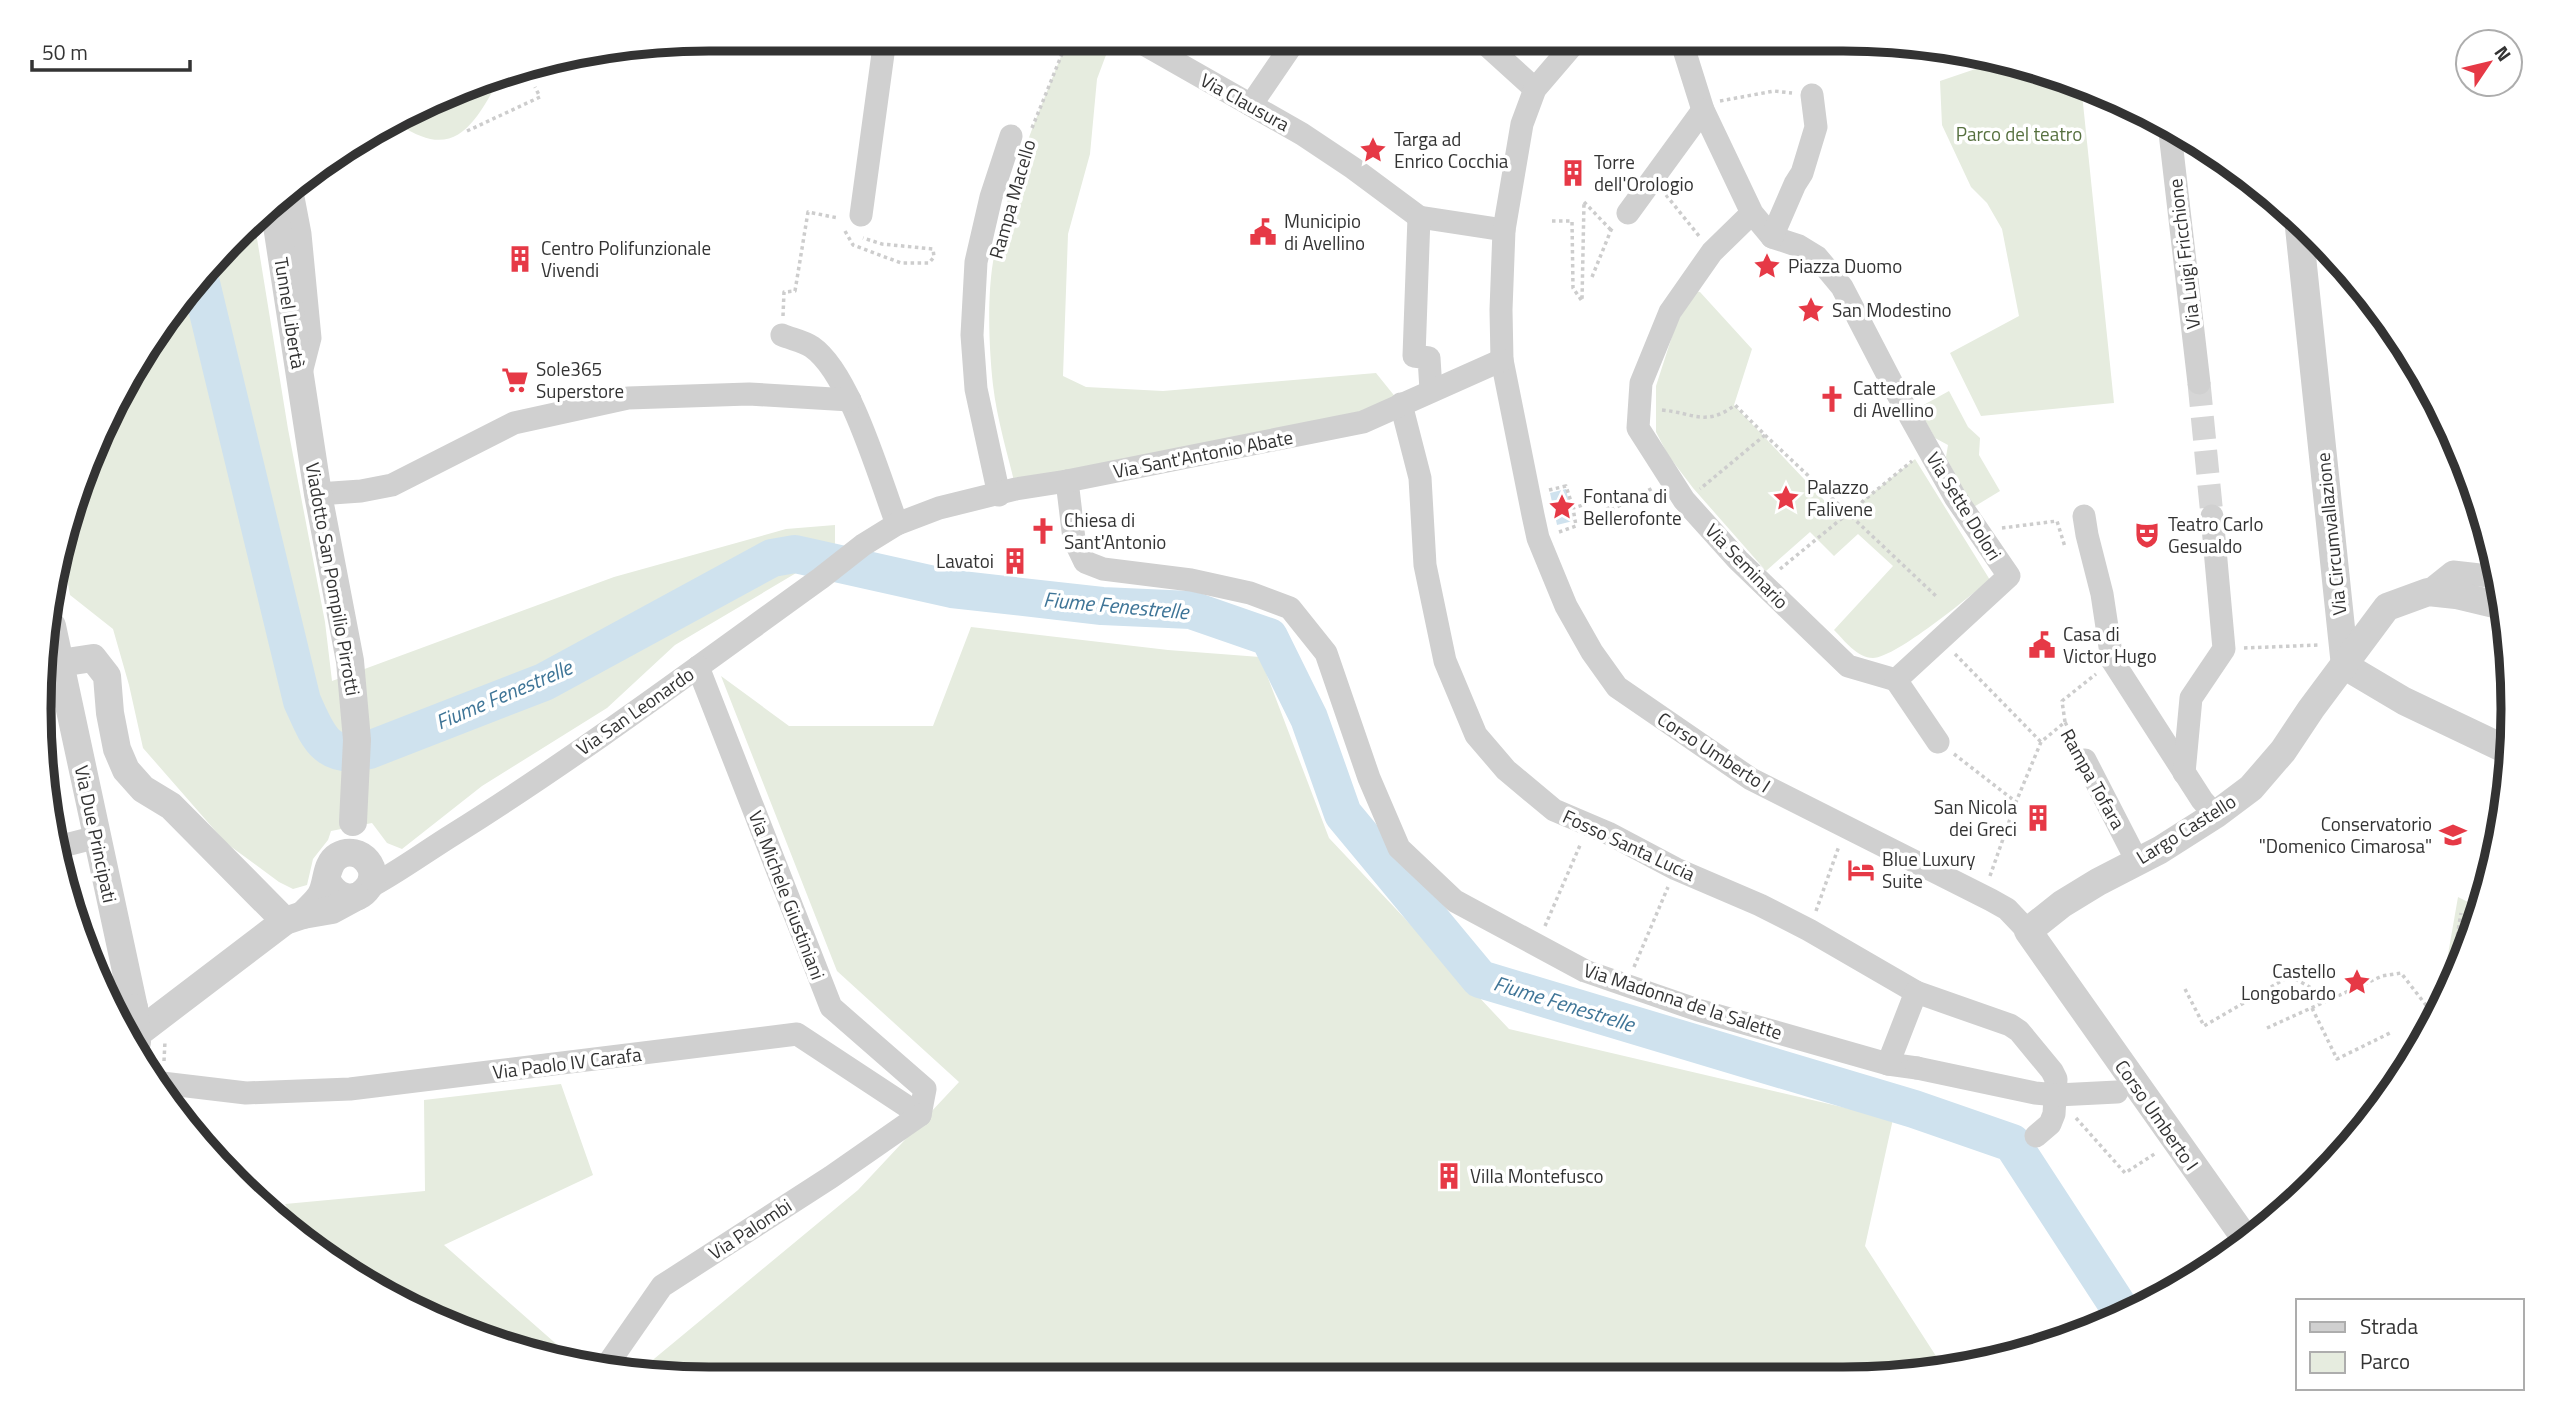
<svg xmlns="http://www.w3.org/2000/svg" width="2552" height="1418" viewBox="0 0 2552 1418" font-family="'Titillium Web',sans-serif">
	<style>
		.green { fill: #e6ecdf }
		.water { fill: #cfe2ee }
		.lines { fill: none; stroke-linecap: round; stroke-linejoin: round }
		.river { stroke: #cfe2ee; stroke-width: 38 }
		.minor-tunnel { stroke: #d6d6d6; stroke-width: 23; stroke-dasharray: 23 11; stroke-linecap: butt }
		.path { stroke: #cdcdcd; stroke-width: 3.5; stroke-dasharray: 3.5 3.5; stroke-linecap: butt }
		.minor { stroke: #d0d0d0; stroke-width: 23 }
		.tertiary { stroke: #d0d0d0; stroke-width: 28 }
		.minor-bridge { stroke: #d0d0d0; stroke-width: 23 }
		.tertiary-bridge { stroke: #d0d0d0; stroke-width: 28 }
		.labels { text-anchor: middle; stroke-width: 7; stroke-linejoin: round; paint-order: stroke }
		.street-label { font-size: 19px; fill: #333; stroke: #fff }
		.park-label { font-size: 19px; fill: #56703f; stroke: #fff }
		.poi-label { font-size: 19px; fill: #333; stroke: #fff; text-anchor: start }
		.water-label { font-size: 21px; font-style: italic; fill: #3f7597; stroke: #fff }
		.rim { fill: none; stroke: #333; stroke-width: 9 }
	</style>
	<rect width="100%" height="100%" fill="#fff"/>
	<g class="green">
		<path d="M1068,39H1112L1097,79L1090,154L1068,234L1063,376L1086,387L1163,391L1376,373L1401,404L1016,489C1008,455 997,420 993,385C989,348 987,299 993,262C1007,184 1039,112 1068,39Z"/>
		<path d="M1996,62L2058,74L2081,84L2114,403L1981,416L1950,353L2019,316L2002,229L1987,203L1971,187L1942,125L1940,81Z"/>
		<path d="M501,76C476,121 456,164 399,124L479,82Z"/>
		<path d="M255,226L288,429L325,622L332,681L614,577L786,529L835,525V550L675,645L607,708L482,786L402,849L387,843L372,823L331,831L328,840L313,859L307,885L293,889L279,882L226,843L143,748L129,685L113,629L70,595L61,545V535L152,336Z"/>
		<path d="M1695,291L1700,292L1752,349L1734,405L1841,518L1915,459L1990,580C1968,597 1897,657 1873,658C1857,658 1844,640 1834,630L1893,566L1858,534L1834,556L1810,532L1766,571L1693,488L1668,455L1656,432V386L1676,324Z"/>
		<path d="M1949,391L1968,427L1980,438L1979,455L2000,491L1972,508L1946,457L1948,445L1935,438L1918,408Z"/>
		<path d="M971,627L1168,650L1260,657L1329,838L1509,1029L1893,1119L1865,1246L1945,1370L1930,1374L666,1378L637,1373L858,1190L959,1082L837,971L721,676L789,726H933Z"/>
		<path d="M2458,897L2482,909L2478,925L2429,1033L2439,1006Z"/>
		<path d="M561,1084L593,1175L444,1245L579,1364L535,1357L373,1289L298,1227L285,1204L425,1191L424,1100Z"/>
	</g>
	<path class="water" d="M1566,489L1573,521L1557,525L1550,493Z"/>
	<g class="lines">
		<path class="river" d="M201,283L302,701C318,736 325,761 369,750L544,682L772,558L795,554L952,589L1102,606L1191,610L1269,637L1309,718L1343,814L1480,979L1914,1109L2012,1143L2122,1312"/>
		<path class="minor-tunnel" d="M2199,383L2212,516"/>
		<g class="path">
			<path d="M1720,101L1774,91L1792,93"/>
			<path d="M1032,128L1068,39"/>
			<path d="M467,131L540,97L535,87"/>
			<path d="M1666,195L1699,236"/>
			<path d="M1584,202L1611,230"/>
			<path d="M1552,221H1572L1573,288L1582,301L1584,202"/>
			<path d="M845,231L853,245L901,263H929L934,257L933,249L882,244L863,238"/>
			<path d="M1592,277L1611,230L1614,226"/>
			<path d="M783,316L784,292L795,291L808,212L838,218"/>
			<path d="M1662,410C1694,413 1706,427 1735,405L1765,435L1700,489"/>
			<path d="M1765,435L1937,597"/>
			<path d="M1549,490L1566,486L1573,508"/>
			<path d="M2002,528L2057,521L2065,547"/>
			<path d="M1559,532L1576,526L1573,508L1604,499L1609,511L1653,488"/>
			<path d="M1780,569L1912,461"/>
			<path d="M2244,648L2319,645"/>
			<path d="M1955,654L2041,742"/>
			<path d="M2065,722L2062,701L2096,674"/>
			<path d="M1954,754L2016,802L2041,742L2065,722L2075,742"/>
			<path d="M1990,876L2016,802"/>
			<path d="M1816,911L1839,846"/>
			<path d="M1545,926L1581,843"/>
			<path d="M1634,967L1668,887"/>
			<path d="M2185,989L2204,1026L2290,976L2331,999L2382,976L2401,973L2429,1009L2427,1036"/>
			<path d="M2448,991L2461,913"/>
			<path d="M2312,1008L2337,1059L2390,1033"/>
			<path d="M2267,1028L2331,999"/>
			<path d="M164,1061L165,1041"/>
			<path d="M2076,1118L2125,1173L2156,1153"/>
		</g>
		<g class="minor">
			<path d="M1135,39L1302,134L1353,168L1419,217L1504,230"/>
			<path d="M1480,39L1535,89"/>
			<path d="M1577,40L1535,89L1522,124L1504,230L1501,310L1502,360L1533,515L1538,538L1566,606L1592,652L1617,687L1751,779L1991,900L2007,909L2028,931"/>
			<path d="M1681,40L1703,110L1752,213L1772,237L1799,246L1817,257L1842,287L1897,393L1955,497L2009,576L1896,680L1848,666L1738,560L1684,500L1638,428L1641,383L1670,312L1712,252L1752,213"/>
			<path d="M479,82L530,68"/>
			<path d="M1251,105L1296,39"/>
			<path d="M2169,124L2199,383"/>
			<path d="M291,187L300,234L310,338L301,373"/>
			<path d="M1628,213L1703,110"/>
			<path d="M861,215L885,39"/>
			<path d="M1419,217L1414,356L1429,358L1431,390"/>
			<path d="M1772,237L1795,184L1802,173L1816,127L1812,95"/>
			<path d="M782,335C791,339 804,341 812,347C850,373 880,480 897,524"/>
			<path d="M1401,404L1420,478L1425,565L1445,661L1476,735L1506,770L1554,810L1608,833L1676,869L1760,905L1809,930L1916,992"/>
			<path d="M1067,481L1074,539L1085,562L1103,569L1191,580L1250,593L1290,608L1326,653L1369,778L1399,848L1455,901L1585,971L1698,1010L1888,1064L1917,1068"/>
			<path d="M318,494L361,491L392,485L514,423L628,398L749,394L850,400"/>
			<path d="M999,495L976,389L972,335L976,262L991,197L1011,136"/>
			<path d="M2084,516L2087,535L2102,594L2112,660L2202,800L2215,815"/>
			<path d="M2428,592L2453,572L2498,577"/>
			<path d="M1896,680L1938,742"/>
			<path d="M2085,760L2137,861"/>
			<path d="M2184,773L2191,698L2224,649L2212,516"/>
			<path d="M62,846L97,837"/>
			<path d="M368,888C398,872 425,852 454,834C580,755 700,665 821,578L863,545L897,524L939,508L1016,489L1067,481L1363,422L1502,360"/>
			<path d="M1888,1064L1916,992L2010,1025L2019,1031L2052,1071L2056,1079L2054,1114L2050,1124L2036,1136"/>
			<path d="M162,1083L246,1093L350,1089L797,1034L920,1115L925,1089L831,1007L698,667"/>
			<path d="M605,1368L662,1286L831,1177L920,1115"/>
		</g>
		<g class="tertiary">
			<path d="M274,206L318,494L350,661L357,740L353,822"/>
			<path d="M2298,218L2345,666"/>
			<path d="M52,626L134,1008"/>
			<path d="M60,663L93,658L107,676L110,713L117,749L126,770L143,789L171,806L285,921"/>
			<path d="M2345,666L2404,701L2509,751"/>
			<path d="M303,915C309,908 317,902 321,895C328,882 325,864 338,856C360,843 384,871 366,890C353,905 334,896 327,880"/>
			<path d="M134,1036L285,921L303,915L332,910L356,897"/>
			<path d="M2247,1241L2028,931L2062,904L2098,882L2160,850L2215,815L2251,788L2283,751L2311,709L2387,607L2428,592L2456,595L2502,606"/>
		</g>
		<path class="minor-bridge" d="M1917,1068L2035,1093L2057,1095L2117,1092"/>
		<path class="tertiary-bridge" d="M134,1008L137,1042"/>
	</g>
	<defs>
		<symbol id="sight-bare" viewBox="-9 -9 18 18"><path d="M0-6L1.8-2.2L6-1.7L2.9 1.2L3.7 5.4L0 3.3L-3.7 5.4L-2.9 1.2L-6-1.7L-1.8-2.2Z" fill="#e63946" stroke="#fff" stroke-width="2.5" paint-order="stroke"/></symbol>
		<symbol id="building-bare" viewBox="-9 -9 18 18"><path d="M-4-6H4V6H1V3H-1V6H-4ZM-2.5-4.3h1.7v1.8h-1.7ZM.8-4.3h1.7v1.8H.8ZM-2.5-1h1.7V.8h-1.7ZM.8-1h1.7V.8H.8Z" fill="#e63946" stroke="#fff" stroke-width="2.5" paint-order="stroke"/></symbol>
		<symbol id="civic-bare" viewBox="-9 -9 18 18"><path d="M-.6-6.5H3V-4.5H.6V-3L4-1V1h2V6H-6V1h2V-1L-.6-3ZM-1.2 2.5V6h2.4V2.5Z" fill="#e63946" stroke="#fff" stroke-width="2.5" paint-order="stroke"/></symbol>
		<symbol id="supermarket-bare" viewBox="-9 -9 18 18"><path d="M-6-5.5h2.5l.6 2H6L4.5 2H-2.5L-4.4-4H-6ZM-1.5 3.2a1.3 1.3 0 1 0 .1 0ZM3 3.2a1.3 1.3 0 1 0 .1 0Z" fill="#e63946" stroke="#fff" stroke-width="2.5" paint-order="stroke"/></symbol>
		<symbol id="church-bare" viewBox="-9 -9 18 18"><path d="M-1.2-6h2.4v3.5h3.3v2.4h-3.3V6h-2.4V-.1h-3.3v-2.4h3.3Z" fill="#e63946" stroke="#fff" stroke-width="2.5" paint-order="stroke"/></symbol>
		<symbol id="theatre-bare" viewBox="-9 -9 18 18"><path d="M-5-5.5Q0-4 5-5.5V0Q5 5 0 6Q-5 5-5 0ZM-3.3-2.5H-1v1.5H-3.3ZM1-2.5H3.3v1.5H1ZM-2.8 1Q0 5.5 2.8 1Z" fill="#e63946" stroke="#fff" stroke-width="2.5" paint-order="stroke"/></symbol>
		<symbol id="university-bare" viewBox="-9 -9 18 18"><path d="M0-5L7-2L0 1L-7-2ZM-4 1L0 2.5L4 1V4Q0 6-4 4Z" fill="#e63946" stroke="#fff" stroke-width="2.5" paint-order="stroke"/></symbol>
		<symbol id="hotel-bare" viewBox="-9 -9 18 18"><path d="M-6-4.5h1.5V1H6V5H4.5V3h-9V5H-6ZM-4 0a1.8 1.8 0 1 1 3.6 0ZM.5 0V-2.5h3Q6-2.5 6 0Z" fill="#e63946" stroke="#fff" stroke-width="2.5" paint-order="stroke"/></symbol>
	</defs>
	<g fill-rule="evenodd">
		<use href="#sight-bare" x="1354" y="131" width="38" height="38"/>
		<use href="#building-bare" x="1554" y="154" width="38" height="38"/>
		<use href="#civic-bare" x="1244" y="213" width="38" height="38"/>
		<use href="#building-bare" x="501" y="240" width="38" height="38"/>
		<use href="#sight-bare" x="1748" y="247" width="38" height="38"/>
		<use href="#sight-bare" x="1792" y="291" width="38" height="38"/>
		<use href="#supermarket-bare" x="496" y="361" width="38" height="38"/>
		<use href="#church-bare" x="1813" y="380" width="38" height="38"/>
		<use href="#sight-bare" x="1767" y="479" width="38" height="38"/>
		<use href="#sight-bare" x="1543" y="488" width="38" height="38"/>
		<use href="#church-bare" x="1024" y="512" width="38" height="38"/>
		<use href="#theatre-bare" x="2128" y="516" width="38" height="38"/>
		<use href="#building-bare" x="996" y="542" width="38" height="38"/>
		<use href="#civic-bare" x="2023" y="626" width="38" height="38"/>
		<use href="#building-bare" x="2019" y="799" width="38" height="38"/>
		<use href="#university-bare" x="2434" y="816" width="38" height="38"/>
		<use href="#hotel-bare" x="1842" y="851" width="38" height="38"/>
		<use href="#sight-bare" x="2338" y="963" width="38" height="38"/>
		<use href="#building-bare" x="1430" y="1157" width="38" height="38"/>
	</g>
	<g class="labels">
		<g class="street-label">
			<text transform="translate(1245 102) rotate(29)" y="7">Via Clausura</text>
			<text transform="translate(1012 199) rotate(-74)" y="7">Rampa Macello</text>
			<text transform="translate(2184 254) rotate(-97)" y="7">Via Luigi Fricchione</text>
			<text transform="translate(290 313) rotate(81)" y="7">Tunnel Libertà</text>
			<text transform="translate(1203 454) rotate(-11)" y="7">Via Sant'Antonio Abate</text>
			<text transform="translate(1964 506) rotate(58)" y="7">Via Sette Dolori</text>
			<text transform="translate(2331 534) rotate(-96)" y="7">Via Circumvallazione</text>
			<text transform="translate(1747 566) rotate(46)" y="7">Via Seminario</text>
			<text transform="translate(333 579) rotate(80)" y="7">Viadotto San Pompilio Pirrotti</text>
			<text transform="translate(635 711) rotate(-35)" y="7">Via San Leonardo</text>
			<text transform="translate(1714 752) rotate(33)" y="7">Corso Umberto I</text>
			<text transform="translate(2093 779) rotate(61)" y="7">Rampa Tofara</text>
			<text transform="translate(2186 829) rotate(-32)" y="7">Largo Castello</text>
			<text transform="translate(96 834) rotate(78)" y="7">Via Due Principati</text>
			<text transform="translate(1629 845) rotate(25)" y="7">Fosso Santa Lucia</text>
			<text transform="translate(787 895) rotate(69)" y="7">Via Michele Giustiniani</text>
			<text transform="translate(1683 1001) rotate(18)" y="7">Via Madonna de la Salette</text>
			<text transform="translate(567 1063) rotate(-7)" y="7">Via Paolo IV Carafa</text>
			<text transform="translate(2157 1115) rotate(55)" y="7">Corso Umberto I</text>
			<text transform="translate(750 1229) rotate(-33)" y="7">Via Palombi</text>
		</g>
		<g class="park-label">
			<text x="2019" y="141">Parco del teatro</text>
		</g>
		<g class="poi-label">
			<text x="1394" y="146">Targa ad<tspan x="1394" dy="22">Enrico Cocchia</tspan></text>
			<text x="1594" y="169">Torre<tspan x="1594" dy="22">dell'Orologio</tspan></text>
			<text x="1284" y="228">Municipio<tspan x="1284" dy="22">di Avellino</tspan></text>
			<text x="541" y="255">Centro Polifunzionale<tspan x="541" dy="22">Vivendi</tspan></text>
			<text x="1788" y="273">Piazza Duomo</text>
			<text x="1832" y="317">San Modestino</text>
			<text x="536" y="376">Sole365<tspan x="536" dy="22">Superstore</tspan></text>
			<text x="1853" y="395">Cattedrale<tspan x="1853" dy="22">di Avellino</tspan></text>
			<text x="1807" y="494">Palazzo<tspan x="1807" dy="22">Falivene</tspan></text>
			<text x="1583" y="503">Fontana di<tspan x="1583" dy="22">Bellerofonte</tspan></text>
			<text x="1064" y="527">Chiesa di<tspan x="1064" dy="22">Sant'Antonio</tspan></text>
			<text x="2168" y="531">Teatro Carlo<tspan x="2168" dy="22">Gesualdo</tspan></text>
			<text x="994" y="568" text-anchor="end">Lavatoi</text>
			<text x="2063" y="641">Casa di<tspan x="2063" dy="22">Victor Hugo</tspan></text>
			<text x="2017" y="814" text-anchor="end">San Nicola<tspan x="2017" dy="22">dei Greci</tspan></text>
			<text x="2432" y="831" text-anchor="end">Conservatorio<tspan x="2432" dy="22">"Domenico Cimarosa"</tspan></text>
			<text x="1882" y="866">Blue Luxury<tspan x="1882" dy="22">Suite</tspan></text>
			<text x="2336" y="978" text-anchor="end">Castello<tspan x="2336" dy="22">Longobardo</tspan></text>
			<text x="1470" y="1183">Villa Montefusco</text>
		</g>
		<g class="water-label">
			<text transform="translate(1116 606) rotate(5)" y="7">Fiume Fenestrelle</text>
			<text transform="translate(504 695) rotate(-23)" y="7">Fiume Fenestrelle</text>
			<text transform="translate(1564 1004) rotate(17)" y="7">Fiume Fenestrelle</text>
		</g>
	</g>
	<path d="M0 0H2552V1418H0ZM709 51H1843A658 658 0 0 1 2501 709V709A658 658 0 0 1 1843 1367H709A658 658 0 0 1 51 709V709A658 658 0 0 1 709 51Z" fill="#fff" fill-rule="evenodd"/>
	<path class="rim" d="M709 51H1843A658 658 0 0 1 2501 709V709A658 658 0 0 1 1843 1367H709A658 658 0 0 1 51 709V709A658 658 0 0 1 709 51Z"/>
	<rect x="2296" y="1299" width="228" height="91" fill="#ffffff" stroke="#adadad" stroke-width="2"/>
	<rect x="2310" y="1322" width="35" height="10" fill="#d0d0d0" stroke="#adadad" stroke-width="2"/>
	<text x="2360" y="1334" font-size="21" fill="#333333">Strada</text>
	<rect x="2310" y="1352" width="35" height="21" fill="#e6ecdf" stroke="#adadad" stroke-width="2"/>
	<text x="2360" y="1369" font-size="21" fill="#333333">Parco</text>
	<g transform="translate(2489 63) rotate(55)"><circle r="33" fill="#ffffff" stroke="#adadad" stroke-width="2"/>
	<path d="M0-5L12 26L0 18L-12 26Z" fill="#e63946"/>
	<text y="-10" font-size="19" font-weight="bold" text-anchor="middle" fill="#333333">N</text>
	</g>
	<path d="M32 60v10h158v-10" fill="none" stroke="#333333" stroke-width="3.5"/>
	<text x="42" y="60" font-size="21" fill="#333333" stroke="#ffffff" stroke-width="5" paint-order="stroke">50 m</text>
</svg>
